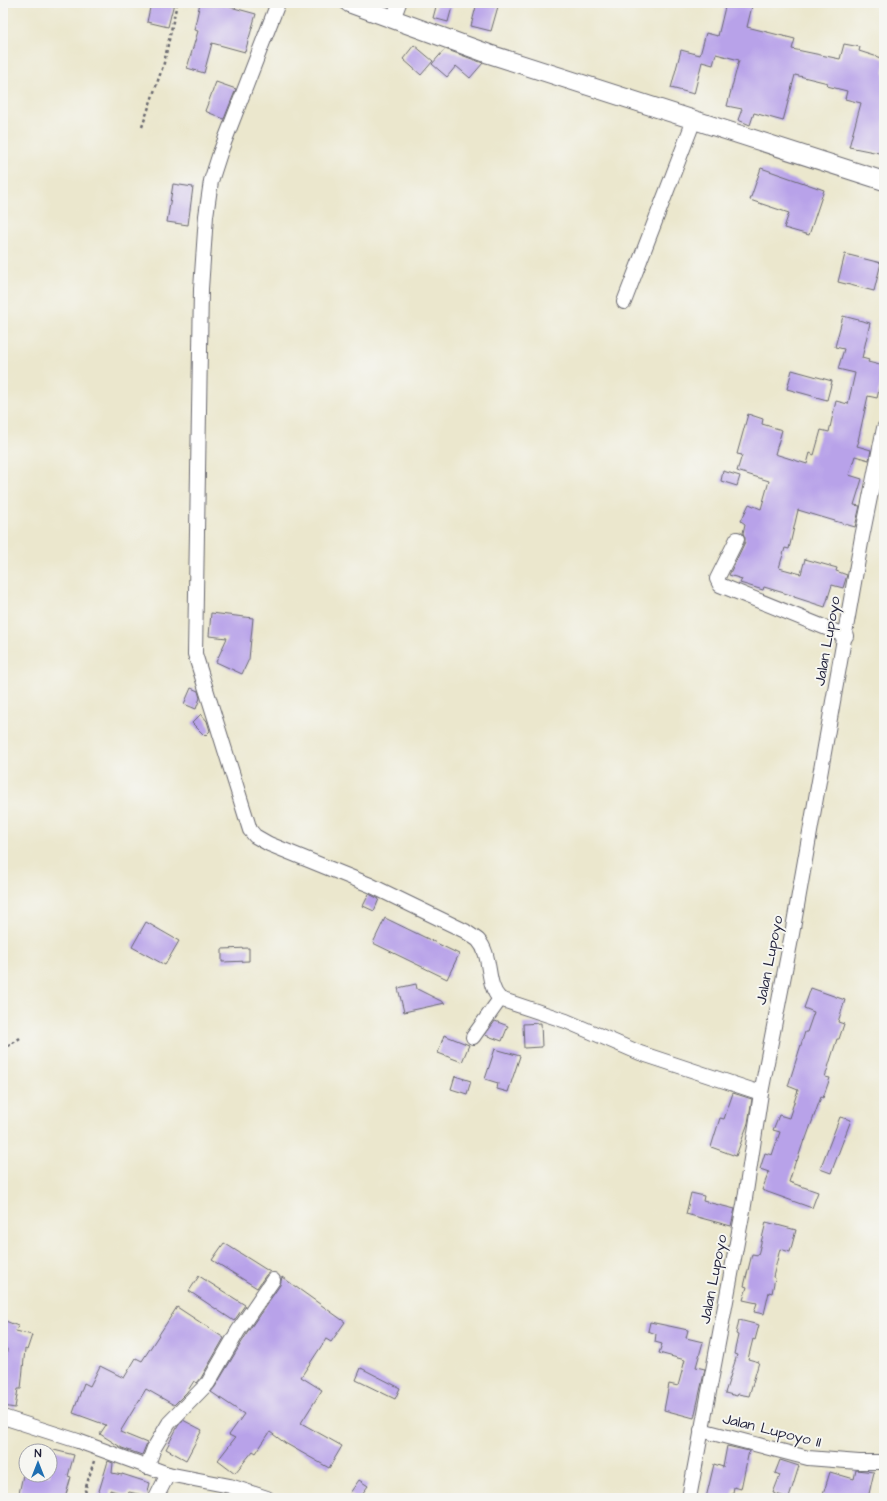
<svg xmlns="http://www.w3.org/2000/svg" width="887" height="1501" viewBox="0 0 887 1501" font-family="'Architects Daughter',sans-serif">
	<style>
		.building { fill: #b8a2e9 }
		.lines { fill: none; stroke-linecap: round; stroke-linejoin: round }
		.minor-casing { stroke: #68676e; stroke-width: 16 }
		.tertiary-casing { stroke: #68676e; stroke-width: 20 }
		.path { stroke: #68676e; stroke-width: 2.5; stroke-dasharray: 3 3; stroke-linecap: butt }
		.minor { stroke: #fff; stroke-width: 14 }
		.tertiary { stroke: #fff; stroke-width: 18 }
		.labels { text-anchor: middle; stroke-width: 4; stroke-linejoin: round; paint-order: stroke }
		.street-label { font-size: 15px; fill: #22223b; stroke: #f6f6f2 }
	</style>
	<rect width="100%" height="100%" fill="#f6f6f2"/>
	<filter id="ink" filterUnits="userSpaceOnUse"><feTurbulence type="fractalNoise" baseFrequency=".025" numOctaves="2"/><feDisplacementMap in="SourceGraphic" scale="8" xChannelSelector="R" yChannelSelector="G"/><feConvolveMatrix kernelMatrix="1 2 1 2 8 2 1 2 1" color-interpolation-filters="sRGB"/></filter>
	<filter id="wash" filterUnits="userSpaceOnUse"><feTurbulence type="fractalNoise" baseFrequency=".012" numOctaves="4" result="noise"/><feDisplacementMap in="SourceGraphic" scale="16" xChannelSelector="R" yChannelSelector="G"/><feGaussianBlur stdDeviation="0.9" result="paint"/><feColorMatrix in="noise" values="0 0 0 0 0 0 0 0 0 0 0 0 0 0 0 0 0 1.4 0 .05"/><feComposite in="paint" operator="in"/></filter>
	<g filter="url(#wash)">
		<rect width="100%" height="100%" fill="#ebe7cd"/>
		<g id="blocks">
			<g class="building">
				<path d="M151,3H174L168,27L147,22Z"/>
				<path d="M200,3H223V5L256,14L245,52L212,43L204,73L187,68L198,31L194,30Z"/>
				<path d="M437,3H453L448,22L433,18Z"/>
				<path d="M477,3H499L491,31L471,26Z"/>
				<path d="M726,3H740L752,6L747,27L795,39L792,49L840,59L844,44L860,47L859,51L884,59V154L849,147L861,103L845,99L847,91L827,86L828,83L795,75L783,121L754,113L750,125L738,120L742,109L727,106L739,60L716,54L713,65L702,62L694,94L671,88L681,50L700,55L706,33L718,36Z"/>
				<path d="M414,45L433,61L421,75L403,59Z"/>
				<path d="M445,49L483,63L470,78L456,66L447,77L432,64Z"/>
				<path d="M216,82L236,89L224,119L205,111Z"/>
				<path d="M761,168L824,190L809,235L784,228L789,213L750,200Z"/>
				<path d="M173,184L193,187L188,225L167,222Z"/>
				<path d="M845,254L881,263L874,291L838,282Z"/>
				<path d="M843,316L870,323L862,358L869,360L868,362L884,366V383L881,382L877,398L868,396L858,441H859L857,446L871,450L869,460L855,456L849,475L862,479L854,505L860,506L855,527L798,510L789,549L785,548L779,568L801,574L805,559L837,568L836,571L847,575L843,588L832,585L825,607L794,597V596L764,587L763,590L740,583L742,579L729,575L745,542V538L743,533L745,524L741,521L749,504L761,509L769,481L737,471L742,455L737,454L748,414L763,419L762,424L782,430L775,454L807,464L810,453L814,455L821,430L829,432L836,401L848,404L855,373L838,369L844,349L835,347Z"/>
				<path d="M792,370L832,381L827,400L787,389Z"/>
				<path d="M723,471L740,476L737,486L721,481Z"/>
				<path d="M211,613L253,618L249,659L242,674L216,662L227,638L209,636Z"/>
				<path d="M191,688L198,691L200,698L196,709L184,704Z"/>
				<path d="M201,714L207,721L210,731L205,736L192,723Z"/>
				<path d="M369,894L379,899L374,911L363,906Z"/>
				<path d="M385,918L459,954L447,979L373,943Z"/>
				<path d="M146,922L179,941L165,965L132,947Z"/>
				<path d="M249,948V961L222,962V949Z"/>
				<path d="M416,984L417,989L445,1003L404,1012L398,988Z"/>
				<path d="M811,988L845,1000L838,1022L844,1024L839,1039H837L825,1077L830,1078L823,1098L821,1097L805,1141L804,1140L797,1161L796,1160L789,1182L818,1192L812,1208L762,1190L769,1172L760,1169L765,1153L772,1155L780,1132L773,1130L779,1115L789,1118L798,1090L788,1086L805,1032H807L814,1012L804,1008Z"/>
				<path d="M495,1021L508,1026L502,1041L485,1035Z"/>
				<path d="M541,1023L542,1047L524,1048L523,1024Z"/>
				<path d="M444,1035L469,1045L462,1062L438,1053Z"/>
				<path d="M495,1049L520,1056L508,1092L497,1089L498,1083L485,1079Z"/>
				<path d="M455,1076L471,1081L467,1094L451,1089Z"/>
				<path d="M733,1093L752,1099L748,1123L736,1156L711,1147L720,1118L724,1119Z"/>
				<path d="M840,1117L851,1120L831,1173L820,1169Z"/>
				<path d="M691,1193L704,1196L703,1201L735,1209L731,1226L686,1214Z"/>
				<path d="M766,1222L796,1230L790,1252L780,1249L773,1277L775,1278L772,1293L769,1292L764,1314L754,1312L757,1303L743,1300L747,1287L744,1286L752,1254L758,1255Z"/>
				<path d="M224,1243L270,1272L266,1275L257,1288L212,1260Z"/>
				<path d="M199,1276L245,1305L234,1321L189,1291Z"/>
				<path d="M282,1277L345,1322L331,1342L326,1339L301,1377L322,1390L301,1423L342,1446L329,1468L285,1443L270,1432L256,1453L253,1451L235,1473L218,1460L235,1438L229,1435L244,1414L211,1392L215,1387L249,1330L280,1285Z"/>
				<path d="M177,1307L224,1338L201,1378L197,1383L194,1381L187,1392L174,1405L146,1389L120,1432L147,1443L142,1455L122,1448L100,1434L106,1425L73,1413L84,1383L90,1386L100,1366L124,1378L136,1358L142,1361Z"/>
				<path d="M3,1320L18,1326L16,1331L32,1335L27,1350L25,1349L21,1389H18L15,1408L3,1406L7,1349L3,1347Z"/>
				<path d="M739,1320L759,1325L755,1340L753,1339L748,1359L759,1362L749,1396L738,1394L737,1396L725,1393L737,1355L734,1354L738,1335L736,1334Z"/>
				<path d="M650,1322L688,1330L686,1338L703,1342L696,1367L705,1369L694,1418L664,1410L669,1384L678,1386L685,1360L659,1353L662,1344L655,1342L656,1334L648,1331Z"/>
				<path d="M361,1368L400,1388L395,1399L356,1380Z"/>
				<path d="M183,1420L202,1430L186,1460L166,1449L178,1426Z"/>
				<path d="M727,1446L749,1451L741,1489L734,1487L732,1498H706L714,1464L723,1467Z"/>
				<path d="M50,1449L74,1455L68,1476L71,1477L65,1498H18L23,1475H50Z"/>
				<path d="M780,1460L799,1466L789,1498L773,1493L780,1475L775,1473Z"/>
				<path d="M108,1461L113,1463L112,1473L122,1475V1474L150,1483L147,1496L129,1492L127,1495L110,1490V1498H97Z"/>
				<path d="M856,1470L874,1472L868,1498H822L830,1472L854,1479Z"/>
				<path d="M359,1480L368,1486L359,1498H356L350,1493Z"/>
			</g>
		</g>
	</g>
	<g filter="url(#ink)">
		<use href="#blocks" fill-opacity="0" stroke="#68676e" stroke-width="1"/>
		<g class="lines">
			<defs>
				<g id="minor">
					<path d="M278,3L220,153L211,181L206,216L201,289L195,654L250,830L255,836L269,844L370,885L465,931C469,934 474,937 478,940C493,956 485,984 500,999L566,1021L640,1053L761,1093"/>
					<path d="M393,19L399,3"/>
					<path d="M624,302L694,120"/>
					<path d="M737,539L717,579L720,585L846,636"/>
					<path d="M473,1037L500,999"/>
					<path d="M3,1417L78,1441L168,1474L230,1486L267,1498"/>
					<path d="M701,1430L808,1458L859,1462H884"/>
					<path d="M147,1467L154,1448L169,1423L208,1383L238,1331L273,1280"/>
					<path d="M156,1498L168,1474"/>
					<path d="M689,1498L744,1205L761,1093L792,934L862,537L884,428"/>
				</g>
				<path id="tertiary" d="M349,3L489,54L884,181"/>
			</defs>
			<use href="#minor" class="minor-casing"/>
			<use href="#tertiary" class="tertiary-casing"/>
			<g class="path">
				<path d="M142,127L164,63L177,3"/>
				<path d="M3,1050L20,1038"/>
				<path d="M94,1461L85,1490L87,1495L97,1498"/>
			</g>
			<use href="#minor" class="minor"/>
			<use href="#tertiary" class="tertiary"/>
		</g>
	</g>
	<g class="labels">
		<g class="street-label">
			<text transform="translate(827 641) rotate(-80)" y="5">Jalan Lupoyo</text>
			<text transform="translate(769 960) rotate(-79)" y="5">Jalan Lupoyo</text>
			<text transform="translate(713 1279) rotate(-79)" y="5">Jalan Lupoyo</text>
			<text transform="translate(772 1430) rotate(14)" y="5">Jalan Lupoyo II</text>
		</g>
	</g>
	<rect width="887" height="1501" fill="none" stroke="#f6f6f2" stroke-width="16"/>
	<g transform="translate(38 1463)"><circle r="19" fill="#f6f6f2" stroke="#a1a1a9"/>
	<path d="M0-3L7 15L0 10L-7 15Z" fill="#1f6fb2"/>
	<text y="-6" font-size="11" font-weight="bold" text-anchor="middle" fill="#22223b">N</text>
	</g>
</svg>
